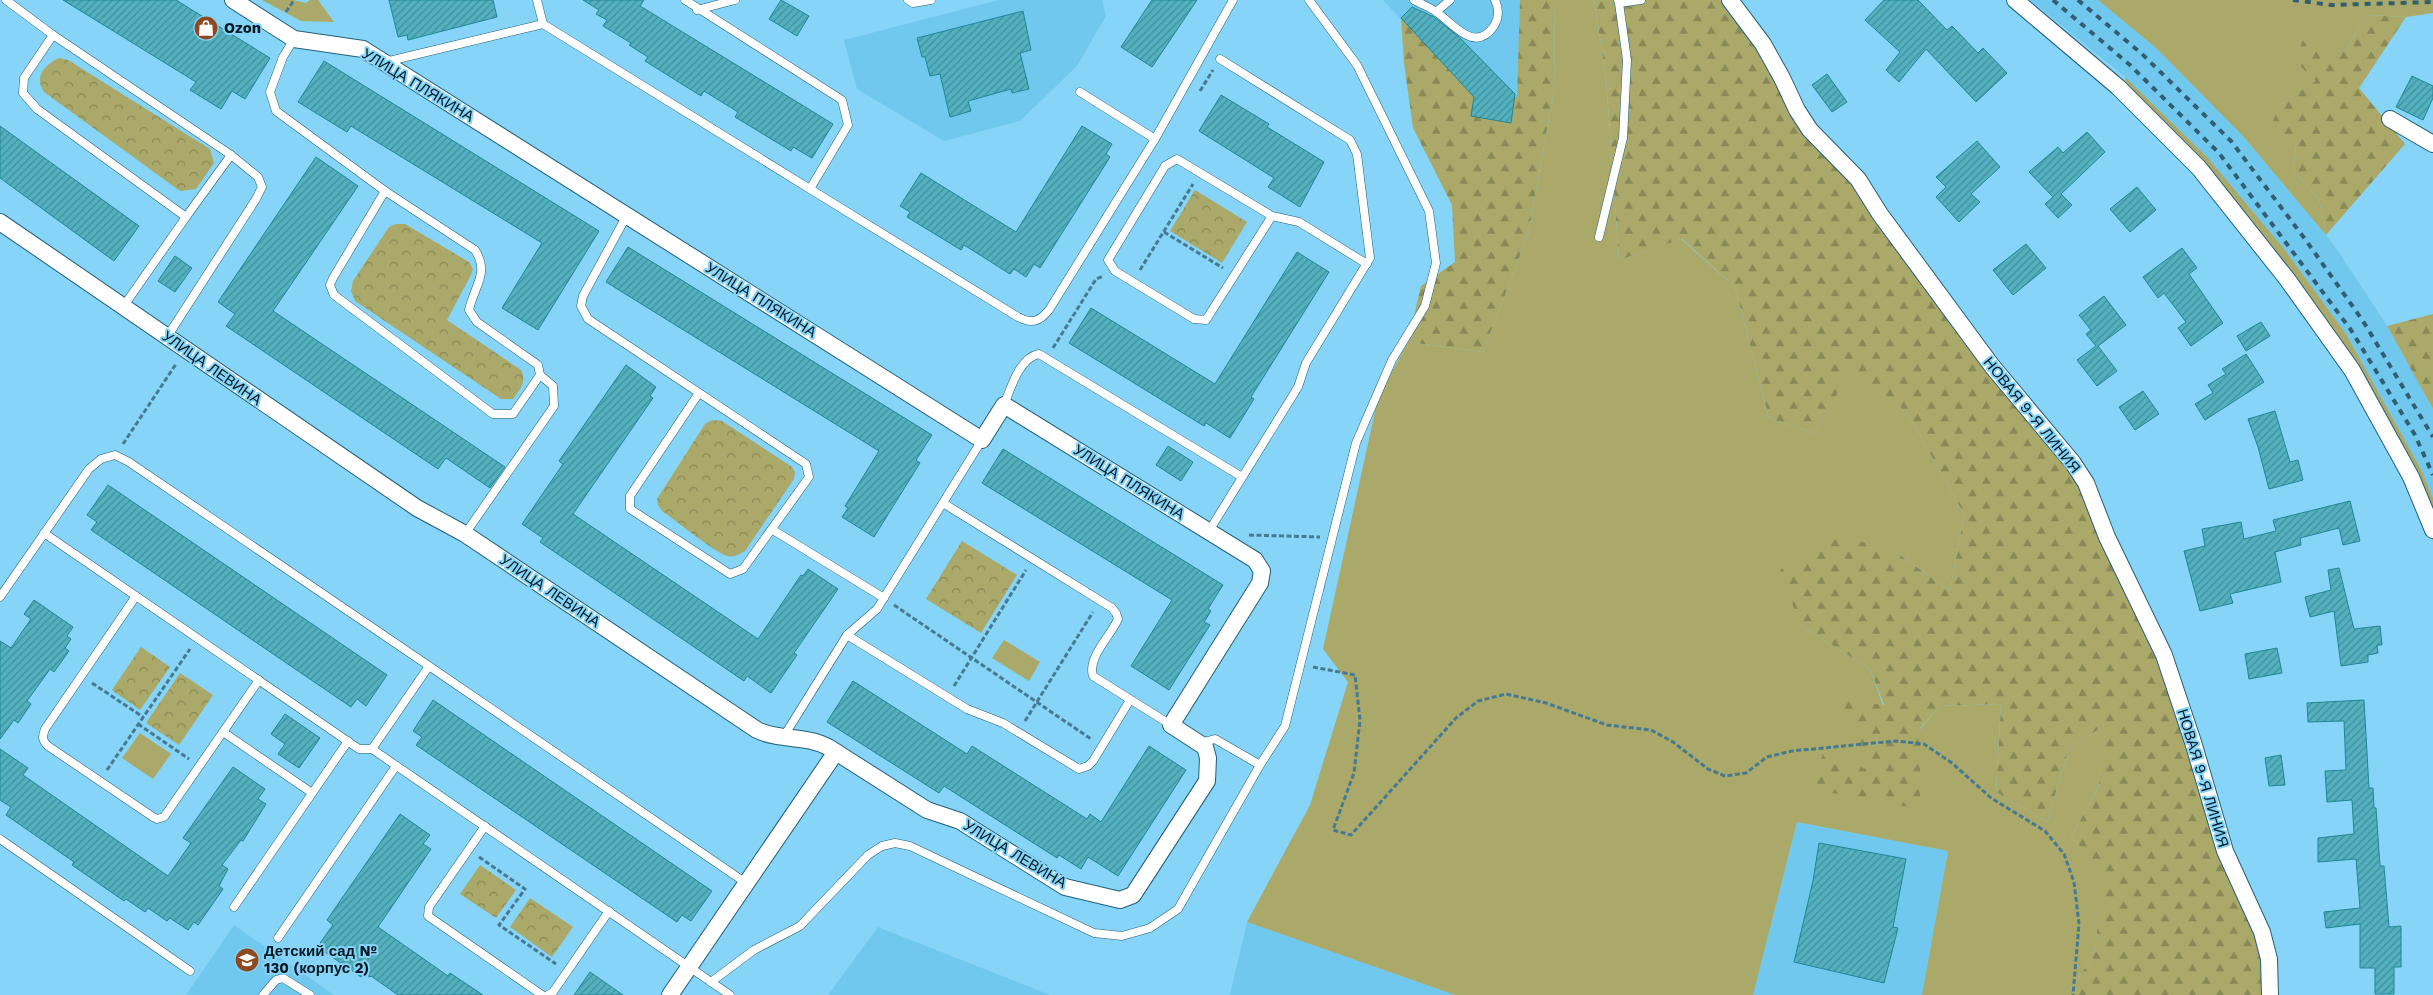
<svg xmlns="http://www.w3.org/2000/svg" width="2433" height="995" viewBox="0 0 2433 995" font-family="'Work Sans',sans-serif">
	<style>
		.built { fill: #71c8ee }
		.grass { fill: #aaa969 }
		.forest { fill: url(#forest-firs) }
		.park { fill: url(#park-crowns) }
		.building { fill: url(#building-hatch); stroke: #1f8794 }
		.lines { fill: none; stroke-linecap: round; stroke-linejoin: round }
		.service-casing { stroke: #225f77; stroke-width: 9 }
		.minor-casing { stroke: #225f77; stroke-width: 18 }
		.path { stroke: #477a91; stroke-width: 3; stroke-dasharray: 5 2.5; stroke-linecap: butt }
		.service { stroke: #fff; stroke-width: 8 }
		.minor { stroke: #fff; stroke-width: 16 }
		.rail { stroke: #335e71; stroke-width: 4; stroke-dasharray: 6 6; stroke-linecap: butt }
		.labels { text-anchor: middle; stroke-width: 4; stroke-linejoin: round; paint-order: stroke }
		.poi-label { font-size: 15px; font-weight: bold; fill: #031a24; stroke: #86d4f7; text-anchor: start }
		.street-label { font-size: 15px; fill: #031a24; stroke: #86d4f7 }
	</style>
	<defs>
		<pattern id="forest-firs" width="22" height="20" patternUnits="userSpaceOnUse" patternTransform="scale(1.25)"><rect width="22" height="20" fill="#aaa969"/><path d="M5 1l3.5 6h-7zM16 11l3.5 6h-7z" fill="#888956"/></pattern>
		<pattern id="park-crowns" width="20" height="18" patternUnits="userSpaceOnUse" patternTransform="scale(1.25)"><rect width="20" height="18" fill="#aaa969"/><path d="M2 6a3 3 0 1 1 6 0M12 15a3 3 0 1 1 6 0" fill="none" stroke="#888956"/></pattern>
		<pattern id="building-hatch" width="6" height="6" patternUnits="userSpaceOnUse" patternTransform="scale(1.25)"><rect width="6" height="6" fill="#53b1bf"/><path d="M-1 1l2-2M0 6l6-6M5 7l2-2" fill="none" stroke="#438f9b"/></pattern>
	</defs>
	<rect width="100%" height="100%" fill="#86d4f7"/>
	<g class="built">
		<path d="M999,0H1102L1106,16L1077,66L1020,121L944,141L857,89L844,40Z"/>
		<path d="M1383,0H1520L1518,97L1468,91Z"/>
		<path d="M2030,0H2098L2155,47L2242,135L2326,235L2342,257L2387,326L2433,409V498L2422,471L2346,334L2285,250L2208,158L2125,77Z"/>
		<path d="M1797,822L1948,851L1922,995H1753Z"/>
		<path d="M1247,922L1455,995H1230Z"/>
		<path d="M234,925L334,995H186Z"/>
		<path d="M878,927L1050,995H828Z"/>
	</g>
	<g class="grass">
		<path d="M262,0H293L306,3L310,0H318L334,22L301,21Z"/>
		<path d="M1554,0H1594L1606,77L1619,260L1681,239L1735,287L1769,418L1814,433L1851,370L1907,412L1964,514L1950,591L1900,555L1800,625L1870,669L1920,809V729L1940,706L2001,704L1996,792L2047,822L2069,748L2111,721L2098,788L2071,837L2106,871L2094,955L2066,995H1922L1948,851L1797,822L1753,995H1455L1247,922L1310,805L1348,682L1323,649L1378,398L1408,342L1483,352L1528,235L1555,85Z"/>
		<path d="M2098,0H2433V13L2406,17L2371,15L2358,29L2346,52L2302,42L2317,81L2279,105L2296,146L2293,170L2319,199L2326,235L2242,135L2155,47Z"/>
		<path d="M2125,77L2208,158L2285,250L2346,334L2422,471L2433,498V541L2406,480L2349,373L2196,171L2126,100Z"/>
		<path d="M1004,640L1040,662L1029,681L992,658Z"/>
		<path d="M140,733L171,754L153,779L122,758Z"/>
	</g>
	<g class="forest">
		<path d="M1520,0H1554L1555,85L1528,235L1483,352L1408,342L1421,286L1455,262L1452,205L1413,128L1404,63L1401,18L1468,91L1517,97Z"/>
		<path d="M1594,0H1721L1758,46L1984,369L2066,465L2080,487L2098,537L2157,658L2186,744L2216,851L2257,935L2262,958L2261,995H2066L2094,955L2105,871L2071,837L2098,788L2110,722L2069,748L2047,822L1996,792L2001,704L1940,706L1920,728V809L1811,789L1823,753L1869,770L1842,700L1884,705L1870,669L1800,625L1780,570L1843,535L1900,555L1950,591L1964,514L1907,412L1851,371L1814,433L1769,418L1735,287L1682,239L1619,260L1606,77Z"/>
		<path d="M2371,15L2406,17L2359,88L2405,144L2326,235L2319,199L2293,170L2296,146L2270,130L2279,105L2316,81L2297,63L2302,41L2346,52L2358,29Z"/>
		<path d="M2433,314V409L2387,326Z"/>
	</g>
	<g class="park">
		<path d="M59,58L68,60L210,149L214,163L196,189L180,191L44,92C34,77 44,65 59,58Z"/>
		<path d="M1195,190L1247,222L1222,263L1170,231Z"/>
		<path d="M396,224H405L469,262L473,269L471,275L447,320L521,370C527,382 520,389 513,399H501L355,301L351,291L353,281L389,227Z"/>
		<path d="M712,420L722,421L792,467L795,472L794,479L745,551C739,554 734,558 727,556C711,550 678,522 662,511L658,505L657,499L705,424Z"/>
		<path d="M962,541L1017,575L981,633L926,599Z"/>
		<path d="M141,647L170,667L140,710L112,690Z"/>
		<path d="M180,673L213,695L179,745L146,723Z"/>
		<path d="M480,865L516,890L496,918L460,894Z"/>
		<path d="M530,898L573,927L552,957L510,927Z"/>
	</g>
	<g class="building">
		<path d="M63,0H176L270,58L245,99L232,91L221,109L190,90L196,82Z"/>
		<path d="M389,0H493L497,17L408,40L407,35L398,37Z"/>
		<path d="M583,0H644L640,6L833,124L812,158L793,147L791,151L735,117L738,112L704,91L701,96L645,61L648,57L629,45L631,43L603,26L607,20L596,14L599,10Z"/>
		<path d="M781,0L809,16L797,36L769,19Z"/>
		<path d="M1152,0H1197L1152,67L1121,47Z"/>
		<path d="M1884,0H1918L1947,30L1952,26L1978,53L1983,48L2007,73L1976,102L1926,49L1899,82L1886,70L1900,52L1865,20Z"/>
		<path d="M1412,7L1434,17L1460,38L1515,94L1511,123L1471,116L1474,97L1401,18Z"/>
		<path d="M1023,11L1031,50L1020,53L1029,89L1012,93L1011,89L968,101L971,111L950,117L940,74L930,76L925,57H922L917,38Z"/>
		<path d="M324,61L599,231L538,330L502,308L542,243L351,126L347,132L298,102Z"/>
		<path d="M1827,74L1847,102L1832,112L1812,85Z"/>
		<path d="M2412,76L2433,86V98L2423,120L2396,107Z"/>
		<path d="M1221,95L1269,124L1267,127L1324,162L1300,207L1268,187L1274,178L1199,131Z"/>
		<path d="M0,126L139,226L114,261L0,178Z"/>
		<path d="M1082,126L1112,144L1106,154L1110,157L1040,268L1034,264L1026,277L1014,269L1010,274L964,245L961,250L907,217L910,212L900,206L921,173L1016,232Z"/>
		<path d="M2087,132L2105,152L2061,194L2072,205L2058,218L2045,204L2053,197L2029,172L2058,147L2063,153Z"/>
		<path d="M1977,141L2000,167L1971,194L1980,202L1959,222L1936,197L1946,187L1936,177Z"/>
		<path d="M316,157L358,186L273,311L505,467L490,488L446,458L438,469L226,326L235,314L218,302Z"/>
		<path d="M2137,187L2156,210L2130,232L2110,209Z"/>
		<path d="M2026,244L2046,268L2013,295L1993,270Z"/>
		<path d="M628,247L932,435L916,460L920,463L874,537L842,517L848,508L845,506L879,451L606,282Z"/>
		<path d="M2182,248L2197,268L2189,274L2223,323L2191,346L2178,328L2186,322L2164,293L2158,298L2143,277Z"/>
		<path d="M1297,252L1329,272L1251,397L1254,399L1230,438L1206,423L1204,426L1069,343L1091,308L1215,384Z"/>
		<path d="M175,256L192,268L175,292L158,281Z"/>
		<path d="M2104,296L2126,325L2098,346L2117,371L2097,386L2077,360L2096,346L2086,334L2091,330L2079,315Z"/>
		<path d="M2261,322L2270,336L2246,351L2237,336Z"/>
		<path d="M2246,354L2264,382L2205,420L2195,404L2213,393L2208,385L2226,374L2222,369Z"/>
		<path d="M626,365L656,387L650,396L653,398L573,514L758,639L801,575L803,576L808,569L838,589L794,653L797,655L771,693L747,676L744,681L540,542L543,538L522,524L563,464L559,461Z"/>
		<path d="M2143,391L2159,414L2135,430L2119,407Z"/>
		<path d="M2275,411L2290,462L2298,460L2303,480L2269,489L2258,447L2248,419Z"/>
		<path d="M1168,446L1193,462L1181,481L1156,465Z"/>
		<path d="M1003,449L1223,585L1208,609L1211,611L1204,622L1210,625L1169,690L1131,666L1172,600L982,483Z"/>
		<path d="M108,485L387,675L366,706L357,699L351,707L91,530L97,522L87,515Z"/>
		<path d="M2350,501L2360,541L2343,545L2339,528L2300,538L2301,545L2275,552L2281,582L2230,594L2233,603L2200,611L2184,551L2205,546L2202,529L2241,522L2244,539L2276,531L2273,520Z"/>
		<path d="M2339,568L2354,629L2380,626L2382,645H2377L2378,653L2368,655V662L2341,666L2334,611L2310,617L2305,597L2331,590L2328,570Z"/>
		<path d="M34,600L73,627L67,636L71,639L65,648L69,651L54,672L50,669L45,676L27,701L31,704L18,723L14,720L0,739V641L11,648L31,619L24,614Z"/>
		<path d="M2277,648L2282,673L2249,679L2245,654Z"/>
		<path d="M853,681L967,754L972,746L1087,819L1090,814L1101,822L1149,746L1186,770L1118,876L1088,857L1081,869L1059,855L1057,858L944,786L939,793L827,722Z"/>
		<path d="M433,700L712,891L691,921L682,915L677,922L416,745L422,737L413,731Z"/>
		<path d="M2364,700L2369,788H2373L2374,808H2376L2380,866H2384L2389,927L2401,926V967H2394V994H2375V968H2360V924L2326,928L2324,912L2360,908L2356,859L2318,862V838L2354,834L2352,800L2327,802L2325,771L2346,770L2344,721L2308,722L2307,703Z"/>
		<path d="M285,714L320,738L299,768L278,754L285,744L271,734Z"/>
		<path d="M0,749L28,768L23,775L168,876L191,843L183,838L233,767L265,789L258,799L266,804L243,841L241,840L222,865L228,869L219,886L223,889L198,925L194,922L188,930L170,918L167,921L148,908L145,912L126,899L124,901L72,865L74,862L6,815L11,807L0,800Z"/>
		<path d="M2281,755L2285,785L2269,786L2265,758Z"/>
		<path d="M400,814L430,835L423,844L431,849L378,927L448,976L450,973L483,995H398L371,976L370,977L363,973L361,977L322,950L324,946L320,943L333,925L327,920Z"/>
		<path d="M1819,843L1906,859L1893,927L1898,928L1884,983L1794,962L1813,881Z"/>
		<path d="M590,972L623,995H574Z"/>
	</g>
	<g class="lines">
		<defs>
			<g id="service">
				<path d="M6,0L53,35L231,155L258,177L262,187L256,199L167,337"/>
				<path d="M537,0L543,24"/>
				<path d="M908,0L913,3L931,0"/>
				<path d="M1414,0C1421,4 1429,7 1435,11C1452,22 1474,55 1494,26C1499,18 1499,8 1495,0"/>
				<path d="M1618,0L1619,3L1641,0"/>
				<path d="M697,10L735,0"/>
				<path d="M1436,12L1450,0"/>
				<path d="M53,35L24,78L23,93L37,109L186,217L123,307"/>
				<path d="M294,39L283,57L270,92L276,111L385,191"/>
				<path d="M385,62L543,24L810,189L848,125L842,100L685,0"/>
				<path d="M1155,139L1233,0"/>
				<path d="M810,189L1018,317C1032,324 1039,322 1049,310L1155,139L1080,92"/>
				<path d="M385,191L475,250C490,273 474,286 469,310L477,322L538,365L540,375L513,414H493L334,295L330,285L333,278Z"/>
				<path d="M627,215L583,296L581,306L588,319L806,464L809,477L743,569L730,574L630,509V496L699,393"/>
				<path d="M1272,216L1206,320L1194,319L1115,271L1108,260L1165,166L1177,159L1272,216L1299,222L1367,264"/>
				<path d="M186,217L231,155"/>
				<path d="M1599,237L1623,138L1627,60L1619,3"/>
				<path d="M1004,405C1011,388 1019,358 1039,354L1242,477"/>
				<path d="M943,503L1112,608L1116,613L1118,619C1111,636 1087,657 1093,676L1171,725"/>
				<path d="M773,530L884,598"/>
				<path d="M1209,531L1298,387L1306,363L1370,258L1357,154L1350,140L1220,59"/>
				<path d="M44,533L359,749H372"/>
				<path d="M465,534L554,406L553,386L540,375"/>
				<path d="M136,596L45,729C42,737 42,740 48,746L153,817L157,819L164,817L259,680"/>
				<path d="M0,597L89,469L101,459L115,455L129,462L429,666"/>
				<path d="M847,635L967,709L1003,723L1079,769L1088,766L1093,761L1130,700"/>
				<path d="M223,732L312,793"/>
				<path d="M784,736L847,635L877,609L982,440"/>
				<path d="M1260,765L1285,726L1356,443L1392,360L1425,306L1436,263L1429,211L1357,65L1309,0"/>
				<path d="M485,826L429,907L428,916L542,995"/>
				<path d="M0,839L190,971"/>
				<path d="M234,907L348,741"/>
				<path d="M278,938L396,766"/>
				<path d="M711,982L754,950L800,926L868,855L882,846L895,843L910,846L1094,933L1122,936L1150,928L1178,909L1260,765L1215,739L1200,743"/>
				<path d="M263,995L276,980L283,978L310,995"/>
				<path d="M548,995L553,992L609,911"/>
				<path d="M730,995L372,749L429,666L746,883"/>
			</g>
			<g id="minor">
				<path d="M1730,0L1763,44L1782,78L1797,110L1810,130L1858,179L1880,214L1992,366L2073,463L2086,483L2107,537L2164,655L2193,742L2225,851L2262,932L2269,959L2270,995"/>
				<path d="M2015,0L2118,87L2199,168L2287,279L2352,370L2411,477L2433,530"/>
				<path d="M2390,119L2433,144"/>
				<path d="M0,222L417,508L465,534L757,730C780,741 806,735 828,747L927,810L960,821L1065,887L1120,900L1133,895L1207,781L1208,758L1205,747L1171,725L1260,583L1262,571L1255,560L1004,405L982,440L363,49L294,39L233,0"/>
				<path d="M670,995L836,752"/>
			</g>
		</defs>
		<use href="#service" class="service-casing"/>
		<use href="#minor" class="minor-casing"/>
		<g class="path">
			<path d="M286,12L294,0"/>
			<path d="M1200,91L1213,70"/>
			<path d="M1164,232L1223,268"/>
			<path d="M1140,270L1193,184"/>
			<path d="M1053,348L1096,279L1103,276"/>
			<path d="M123,444L176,364"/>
			<path d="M1249,535L1320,537"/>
			<path d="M894,605L1091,739"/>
			<path d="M1313,667L1355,675L1360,720L1354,773L1333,830L1351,835L1456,718L1478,701L1506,694L1546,703L1607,725L1651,730L1673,742L1708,769L1725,776L1746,773L1767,757L1792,751L1895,741L1924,744L1952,763L1991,798L2045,831L2064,854L2074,882L2079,924L2073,995"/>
			<path d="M92,683L143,717"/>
			<path d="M954,686L1026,570"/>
			<path d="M1025,721L1093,612"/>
			<path d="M138,724L189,759"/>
			<path d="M107,770L190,649"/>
			<path d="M479,857L525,889L499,925L556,964"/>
		</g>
		<use href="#service" class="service"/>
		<use href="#minor" class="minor"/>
		<g class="rail">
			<path d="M2053,0L2130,65L2219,153L2351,330L2415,435L2433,475"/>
			<path d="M2078,0L2142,54L2231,141L2305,239L2363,321L2433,437"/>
			<path d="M2293,0L2331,5L2433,2"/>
		</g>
	</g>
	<defs>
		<symbol id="shop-disc" viewBox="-11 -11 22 22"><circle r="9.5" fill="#8e4921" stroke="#86d4f7"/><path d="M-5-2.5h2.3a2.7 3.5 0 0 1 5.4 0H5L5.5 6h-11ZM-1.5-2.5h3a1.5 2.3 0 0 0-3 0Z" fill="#fff"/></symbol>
		<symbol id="school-disc" viewBox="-11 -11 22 22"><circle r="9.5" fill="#8e4921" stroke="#86d4f7"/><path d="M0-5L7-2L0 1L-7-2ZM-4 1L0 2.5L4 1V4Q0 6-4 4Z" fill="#fff"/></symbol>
	</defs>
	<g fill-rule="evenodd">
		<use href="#shop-disc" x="192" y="14" width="28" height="28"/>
		<use href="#school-disc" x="233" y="946" width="28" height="28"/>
	</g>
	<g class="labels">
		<g class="poi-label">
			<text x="224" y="33">Ozon</text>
			<text x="264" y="956">Детский сад №<tspan x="264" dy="17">130 (корпус 2)</tspan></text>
		</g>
		<g class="street-label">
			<text transform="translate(418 85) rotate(31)" y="5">УЛИЦА ПЛЯКИНА</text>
			<text transform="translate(761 300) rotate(32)" y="5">УЛИЦА ПЛЯКИНА</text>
			<text transform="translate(212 368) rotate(35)" y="5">УЛИЦА ЛЕВИНА</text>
			<text transform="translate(2032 415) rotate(51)" y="5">НОВАЯ 9-Я ЛИНИЯ</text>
			<text transform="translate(1129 482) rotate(32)" y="5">УЛИЦА ПЛЯКИНА</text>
			<text transform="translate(550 591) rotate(34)" y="5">УЛИЦА ЛЕВИНА</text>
			<text transform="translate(2203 778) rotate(73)" y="5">НОВАЯ 9-Я ЛИНИЯ</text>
			<text transform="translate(1015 854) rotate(31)" y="5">УЛИЦА ЛЕВИНА</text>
		</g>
	</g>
</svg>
